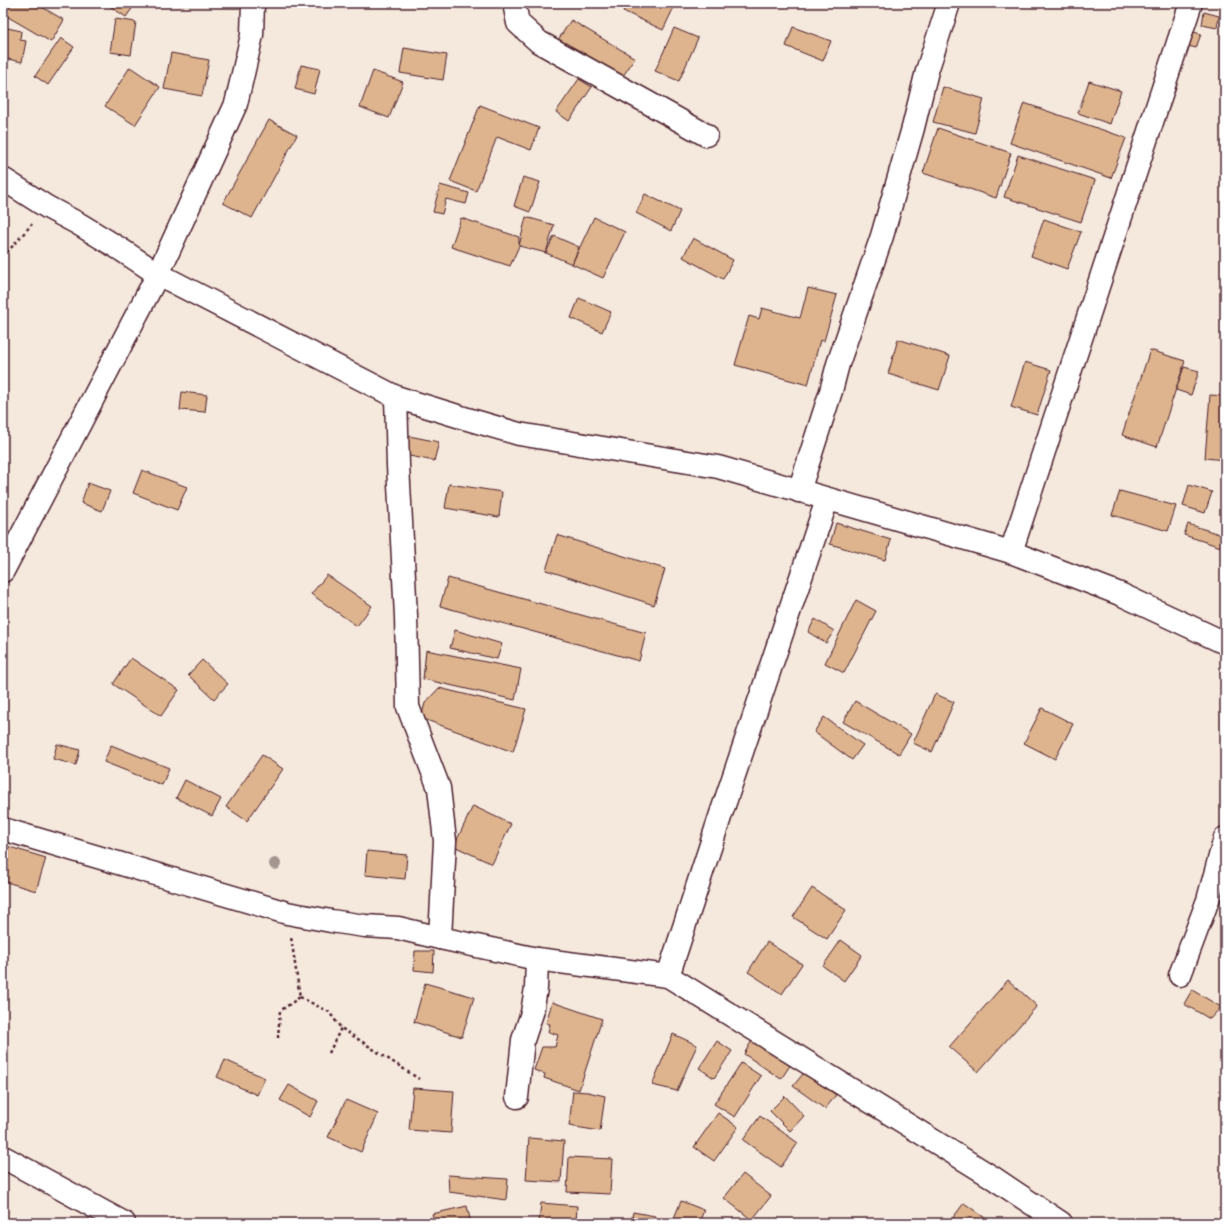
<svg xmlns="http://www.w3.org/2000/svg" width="1228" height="1226" viewBox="0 0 1228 1226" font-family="Caveat,sans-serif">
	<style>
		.building { fill: #ddb48d; stroke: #4a1f2b }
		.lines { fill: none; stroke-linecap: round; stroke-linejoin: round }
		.minor-casing { stroke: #4a1f2b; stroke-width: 25 }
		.tertiary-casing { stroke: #4a1f2b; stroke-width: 25 }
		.path { stroke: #4a1f2b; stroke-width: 2.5; stroke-dasharray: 3 3; stroke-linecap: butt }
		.minor { stroke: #fff; stroke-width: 22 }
		.tertiary { stroke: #fff; stroke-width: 22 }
		.tree { fill: #a4968f }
	</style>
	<rect width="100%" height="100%" fill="#f5e8dd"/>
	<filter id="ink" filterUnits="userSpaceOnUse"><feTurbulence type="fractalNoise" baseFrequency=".025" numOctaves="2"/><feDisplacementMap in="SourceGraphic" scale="8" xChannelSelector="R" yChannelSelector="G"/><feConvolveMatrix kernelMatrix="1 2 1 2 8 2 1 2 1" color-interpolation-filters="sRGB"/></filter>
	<g filter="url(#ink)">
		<g class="building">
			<path d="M9,3H35L64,20L51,42L3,14Z"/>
			<path d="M109,3H136L126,17L108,5Z"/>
			<path d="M627,3H670L675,5L663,30L623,11Z"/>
			<path d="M1204,12L1219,16L1217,28L1202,25Z"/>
			<path d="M115,19L136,22L131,55L110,52Z"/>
			<path d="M571,20L635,58L621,79L558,40Z"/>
			<path d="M3,27L21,31L20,40L26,41L22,62L3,58Z"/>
			<path d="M793,27L831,41L823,61L786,46Z"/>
			<path d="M674,28L698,38L679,81L655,71Z"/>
			<path d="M1186,30L1201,34L1196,48L1181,44Z"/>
			<path d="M61,38L74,47L48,85L35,76Z"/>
			<path d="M404,48L447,55L443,80L400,73Z"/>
			<path d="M171,53L209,60L202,96L164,89Z"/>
			<path d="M301,65L320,69L314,94L295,89Z"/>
			<path d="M130,67L160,87L135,125L105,106Z"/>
			<path d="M373,71L403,82L389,118L360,107Z"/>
			<path d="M579,79L592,87L569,121L556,112Z"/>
			<path d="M1089,81L1121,91L1110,124L1078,113Z"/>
			<path d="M943,87L984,99L975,133L933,122Z"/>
			<path d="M1024,103L1126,138L1111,178L1010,143Z"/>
			<path d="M480,105L539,128L531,150L497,137L476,191L450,181Z"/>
			<path d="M269,120L297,135L252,218L223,203Z"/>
			<path d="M938,128L1011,153L996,198L923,173Z"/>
			<path d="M1018,155L1095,180L1081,222L1004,197Z"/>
			<path d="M523,177L540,182L530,212L514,206Z"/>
			<path d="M440,185L469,193L466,204L446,199L442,214L433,212Z"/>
			<path d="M645,194L680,211L671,231L636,213Z"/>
			<path d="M526,217L554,225L546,253L519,246Z"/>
			<path d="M594,217L625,232L603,278L572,264Z"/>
			<path d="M461,218L519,237V246L510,266L451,247Z"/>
			<path d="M1044,219L1081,232L1067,269L1031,256Z"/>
			<path d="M554,236L579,247L572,264L546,253Z"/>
			<path d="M693,238L733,260L723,279L683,257Z"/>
			<path d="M808,288L837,295L824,341L820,340L808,385L735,365L749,316L759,319L762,308L800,318Z"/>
			<path d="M579,298L611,312L602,332L571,318Z"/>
			<path d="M898,339L950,356L939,390L888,374Z"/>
			<path d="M1150,350L1185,361L1157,447L1122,435Z"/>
			<path d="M1025,362L1051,370L1037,415L1011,407Z"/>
			<path d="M1184,367L1199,371L1191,395L1176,390Z"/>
			<path d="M182,392L207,395L205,412L180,410Z"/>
			<path d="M1210,395L1225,396V460L1205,458Z"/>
			<path d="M404,435L439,442L434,461L400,454Z"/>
			<path d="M142,470L187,487L177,510L133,493Z"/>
			<path d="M88,483L110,491L102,511L81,503Z"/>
			<path d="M449,484L502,492L499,517L445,508Z"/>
			<path d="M1189,485L1212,492L1205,513L1183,506Z"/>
			<path d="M1120,491L1176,506L1168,531L1112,515Z"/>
			<path d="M836,523L891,540L885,560L830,544Z"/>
			<path d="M1188,524L1225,536L1224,548L1184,535Z"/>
			<path d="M557,535L665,569L654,605L546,570Z"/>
			<path d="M327,575L372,606L357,626L311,594Z"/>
			<path d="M448,578L646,633L639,661L440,606Z"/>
			<path d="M856,600L876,611L844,673L825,663Z"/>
			<path d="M815,619L834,631L826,643L808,632Z"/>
			<path d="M455,630L502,644L497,659L450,648Z"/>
			<path d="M426,650L521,669L515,700L423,679Z"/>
			<path d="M131,658L179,690L161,716L113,684Z"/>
			<path d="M202,660L228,684L214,699L188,675Z"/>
			<path d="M439,688L526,709L513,752L421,718L425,703Z"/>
			<path d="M935,694L954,702L932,752L913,743Z"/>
			<path d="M855,701L911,734L899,754L843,722Z"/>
			<path d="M1042,708L1073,724L1055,759L1024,743Z"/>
			<path d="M824,717L863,745L852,760L814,732Z"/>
			<path d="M57,744L80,750L76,765L53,759Z"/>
			<path d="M111,745L169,768L162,785L104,762Z"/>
			<path d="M262,755L283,769L247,821L226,807Z"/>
			<path d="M185,780L221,799L212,816L176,798Z"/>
			<path d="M473,806L511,824L492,864L454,846Z"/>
			<path d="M3,845L46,858L36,891L3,881Z"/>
			<path d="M367,851L407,855L405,879L365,875Z"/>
			<path d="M812,888L846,910L827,939L793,917Z"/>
			<path d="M841,940L862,955L844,981L823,966Z"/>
			<path d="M767,942L802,964L782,994L748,972Z"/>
			<path d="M415,951H434L433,972L414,970Z"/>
			<path d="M1008,980L1037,1006L978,1072L949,1047Z"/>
			<path d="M425,983L474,997L462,1037L414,1022Z"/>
			<path d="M1192,990L1221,1007L1210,1019L1184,1004Z"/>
			<path d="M552,1002L602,1019L579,1090L544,1078L545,1074L534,1070L542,1047H555L558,1035L548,1032L550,1024L546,1023Z"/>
			<path d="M673,1034L697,1045L677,1091L652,1085Z"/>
			<path d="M753,1039L791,1064L781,1079L744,1054Z"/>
			<path d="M717,1041L732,1051L714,1078L699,1068Z"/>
			<path d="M225,1060L265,1078L257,1095L217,1077Z"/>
			<path d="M741,1063L761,1076L735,1117L714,1104Z"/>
			<path d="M803,1074L828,1082L825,1087L836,1095L825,1109L793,1086Z"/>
			<path d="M289,1085L318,1101L310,1117L280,1100Z"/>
			<path d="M413,1088L454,1091L451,1133L409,1130Z"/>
			<path d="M573,1091L588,1092L605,1096L600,1131L569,1126Z"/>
			<path d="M785,1096L804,1116L790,1131L770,1111Z"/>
			<path d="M346,1100L378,1114L361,1152L328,1137Z"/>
			<path d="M718,1113L738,1127L714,1161L694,1147Z"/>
			<path d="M760,1116L798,1143L781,1167L743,1140Z"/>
			<path d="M529,1138L564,1141L561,1182L526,1180Z"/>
			<path d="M569,1157L612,1159L610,1194L567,1192Z"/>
			<path d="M743,1174L771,1196L752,1220L724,1198Z"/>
			<path d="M448,1175L508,1179L506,1200L449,1192Z"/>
			<path d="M681,1201L704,1210L699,1223H672Z"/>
			<path d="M541,1203L577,1206L576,1223H539Z"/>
			<path d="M964,1203L992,1223H949Z"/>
			<path d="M467,1206L471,1223H435L432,1214Z"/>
			<path d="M633,1212L655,1216L654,1223H631Z"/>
		</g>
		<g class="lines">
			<defs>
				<g id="minor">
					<path d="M514,3L518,23L539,42L706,135"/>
					<path d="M3,179L47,207L79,224L120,249L158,274"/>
					<path d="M396,397L398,465L406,616L408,707L439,788L445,841L440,938L537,959L668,976L992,1177L1061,1223"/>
					<path d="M799,491L831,391L838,364L882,236L913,128L927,71L949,3"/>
					<path d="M1011,552L1191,3"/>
					<path d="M3,571L158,274L236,104L252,35L253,3"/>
					<path d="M3,829L287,913L331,921L365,926L398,928L440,938"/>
					<path d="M1180,975L1208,900L1225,838"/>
					<path d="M668,976L720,817L827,500"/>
					<path d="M517,1097L523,1040L532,1013L536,988L537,959"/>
					<path d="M3,1157L124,1223"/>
				</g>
				<path id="tertiary" d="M158,274L396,397L464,418L519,434L718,467L1011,552L1120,594L1225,643"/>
			</defs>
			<use href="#minor" class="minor-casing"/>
			<use href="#tertiary" class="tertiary-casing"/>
			<g class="path">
				<path d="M3,257L32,224"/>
				<path d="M300,997L329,1012L341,1028L419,1079"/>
				<path d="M278,1038L280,1011L300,997L291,937"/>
				<path d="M329,1053L341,1028"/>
			</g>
			<use href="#minor" class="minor"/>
			<use href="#tertiary" class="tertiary"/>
		</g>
		<circle class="tree" cx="275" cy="864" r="6"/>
	</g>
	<rect width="1228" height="1226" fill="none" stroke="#fff" stroke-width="16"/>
	<rect x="8" y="8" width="1212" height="1210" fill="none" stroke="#4a1f2b" stroke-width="1.5" filter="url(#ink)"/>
</svg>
